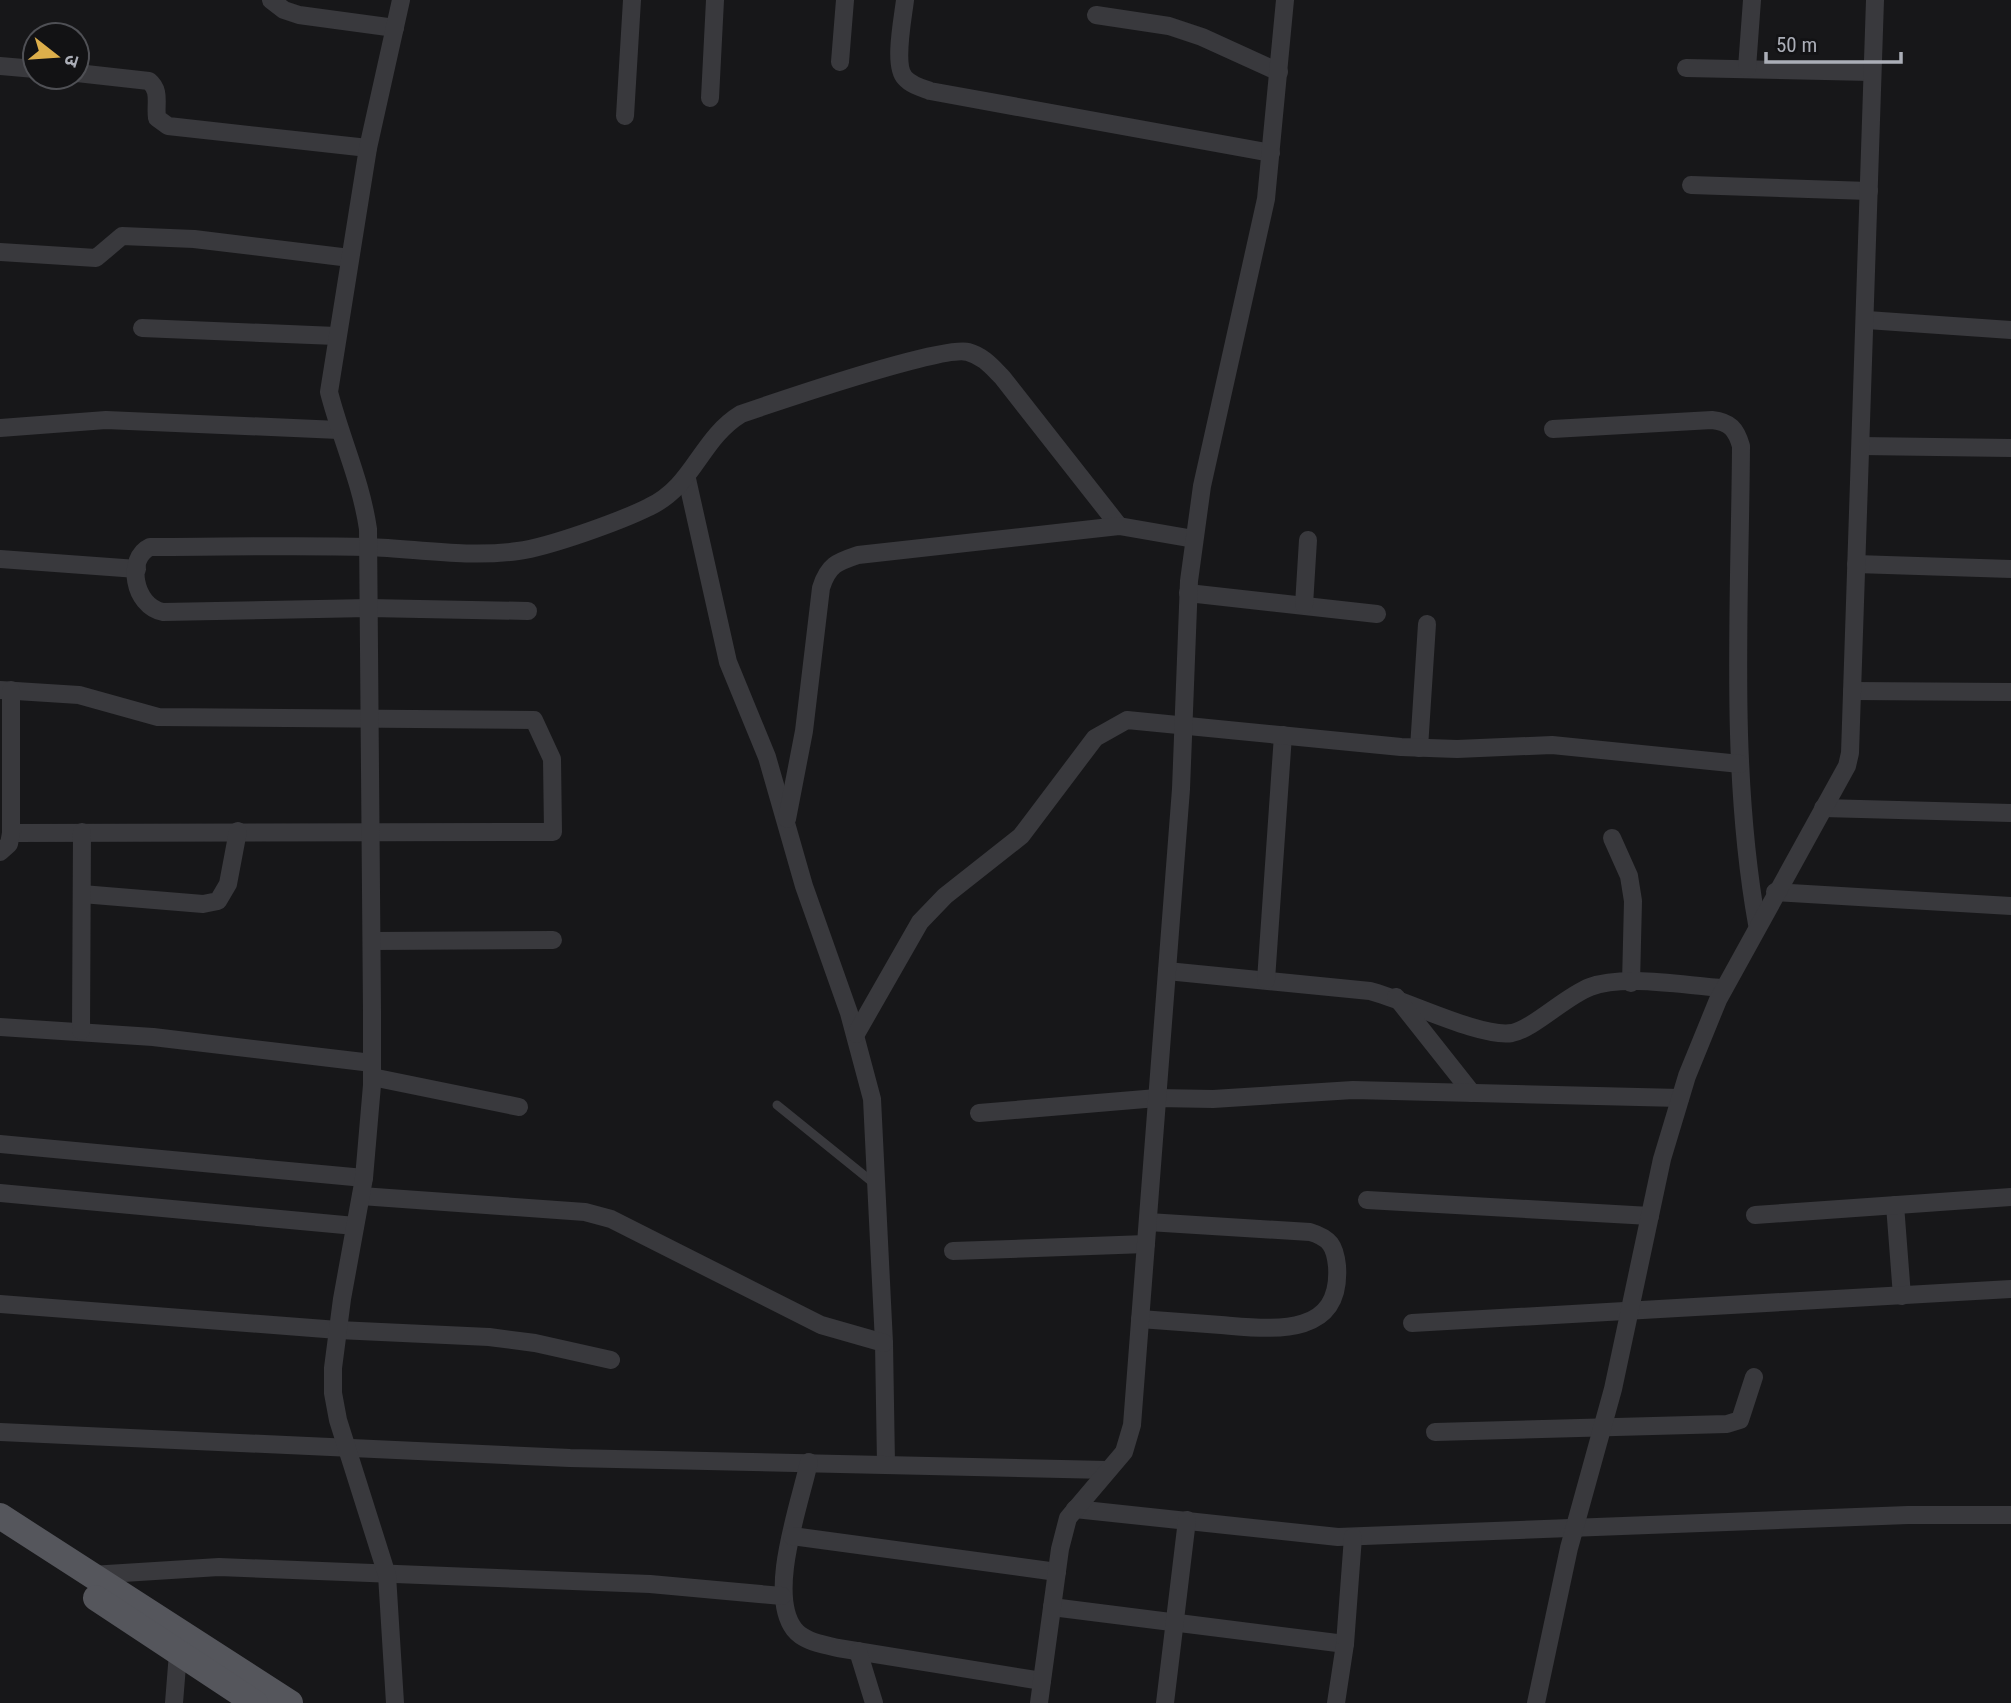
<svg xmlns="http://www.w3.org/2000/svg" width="2011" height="1703" viewBox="0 0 2011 1703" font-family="'Roboto Condensed','Noto Sans Devanagari',sans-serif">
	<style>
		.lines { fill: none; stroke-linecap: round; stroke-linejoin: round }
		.service { stroke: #39393d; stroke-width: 9 }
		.minor { stroke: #39393d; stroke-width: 18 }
		.primary { stroke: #55565c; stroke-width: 26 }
	</style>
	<rect width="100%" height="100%" fill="#171719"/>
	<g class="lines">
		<path class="service" d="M777,1105L876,1185"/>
		<g class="minor">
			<path d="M271,0L284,10L299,15L395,28"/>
			<path d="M905,0C903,18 893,66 905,78C911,85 922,88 930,91L1271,153"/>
			<path d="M1096,15L1169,26L1202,37L1279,72"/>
			<path d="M840,62L845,0"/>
			<path d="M0,66L35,69"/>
			<path d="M1686,68L1871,72"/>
			<path d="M1747,68L1752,0"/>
			<path d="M77,73L149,81C161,91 155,104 157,118L168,126L368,148"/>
			<path d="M710,98L715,0"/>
			<path d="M625,116L632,0"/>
			<path d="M1691,185L1869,191"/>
			<path d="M0,252L96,258L122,236L194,239L350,258"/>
			<path d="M1867,320L2011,330"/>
			<path d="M142,328L336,336"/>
			<path d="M0,428L106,420L339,430"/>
			<path d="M1553,429L1712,420C1730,422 1736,429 1741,446C1740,604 1729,767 1757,924"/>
			<path d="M1861,446L2011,448"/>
			<path d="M687,479L728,662L767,757L804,886L849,1013L872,1099L884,1343L886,1464"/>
			<path d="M0,559L137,569"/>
			<path d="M1856,564L2011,569"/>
			<path d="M1188,593L1377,614"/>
			<path d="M1304,605L1308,540"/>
			<path d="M528,611L369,608L163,612C133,606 126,558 150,547C223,547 296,545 369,547C418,549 469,558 518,551C549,547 621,521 649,507C694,486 700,439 741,414C776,402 943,345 968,352C983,356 992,367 1002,377L1119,526"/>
			<path d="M0,690L79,695L158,717L534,720L552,759L553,832L11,833"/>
			<path d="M1852,691L2011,692"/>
			<path d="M1419,748L1427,624"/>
			<path d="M1823,808L2011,813"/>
			<path d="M787,819L804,731L821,588C828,565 837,562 858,555L1119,526L1194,539"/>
			<path d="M1612,838L1629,876L1633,901L1631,983"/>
			<path d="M0,852L9,844L11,833V690"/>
			<path d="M1775,892L2011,906"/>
			<path d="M82,894L203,904L218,901L228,884L238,831"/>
			<path d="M372,941L553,940"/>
			<path d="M1167,971L1370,991C1406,1000 1480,1038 1512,1033C1533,1029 1566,996 1590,987C1625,974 1686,986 1724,988"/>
			<path d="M1266,980L1283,735"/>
			<path d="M1396,997L1472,1093"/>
			<path d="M0,1027L153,1037L372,1063"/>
			<path d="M81,1031L82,832"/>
			<path d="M856,1034L920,922L945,896L1021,836L1095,738L1127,720L1401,747L1457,749L1552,745L1740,764"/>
			<path d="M372,1077L519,1107"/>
			<path d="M979,1113L1157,1098L1213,1099L1353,1090L1680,1098"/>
			<path d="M0,1144L364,1178"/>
			<path d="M0,1193L355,1226"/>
			<path d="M361,1196L585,1212L611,1219L821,1325L884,1343"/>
			<path d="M1367,1200L1650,1216"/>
			<path d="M1895,1205L1902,1296"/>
			<path d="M1755,1215L2011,1197"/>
			<path d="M953,1251L1146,1244"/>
			<path d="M0,1304L338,1330L489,1337L535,1343L611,1360"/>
			<path d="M1140,1319C1167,1321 1194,1323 1221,1325C1271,1329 1342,1339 1337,1266C1335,1246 1330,1238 1310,1232L1148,1222"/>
			<path d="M1412,1323L2011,1289"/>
			<path d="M0,1432L570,1458L1108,1470"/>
			<path d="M1435,1432L1727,1424L1740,1420L1754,1377"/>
			<path d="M809,1462C800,1504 767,1593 794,1629C804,1642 823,1644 838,1648L1042,1681"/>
			<path d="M1075,1509L1338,1537L1908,1515H2011"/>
			<path d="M792,1536L1057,1572"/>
			<path d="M91,1575L219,1567L650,1584L782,1596"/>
			<path d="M1052,1607L1345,1644"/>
			<path d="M858,1651L874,1703"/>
			<path d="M174,1703L178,1653"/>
			<path d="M395,1703L387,1575L338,1420L333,1393V1368L342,1299L364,1178L372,1085V1011L368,529C361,481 341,439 329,392L368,148L401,0"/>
			<path d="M1039,1703L1060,1549L1068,1518L1124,1452L1132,1425L1181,789L1189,581L1202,486L1266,199L1285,0"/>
			<path d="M1165,1703L1187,1520"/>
			<path d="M1336,1703L1345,1644L1353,1537"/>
			<path d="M1536,1703L1569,1548L1613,1389L1662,1159L1687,1076L1718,1000L1847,766L1850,753L1875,0"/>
		</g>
		<g class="primary">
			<path d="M0,1516L290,1703"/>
			<path d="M96,1598L255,1703"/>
		</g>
	</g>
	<g transform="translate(56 56) rotate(107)"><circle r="33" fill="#121214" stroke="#4f5055" stroke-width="2"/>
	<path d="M0-5L12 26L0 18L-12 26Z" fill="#ddaf4b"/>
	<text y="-10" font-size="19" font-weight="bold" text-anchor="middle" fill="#abaeb7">उ</text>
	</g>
	<path d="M1766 52v10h135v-10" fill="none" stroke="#abaeb7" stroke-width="3.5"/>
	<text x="1776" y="52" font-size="21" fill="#abaeb7" stroke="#121214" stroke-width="5" paint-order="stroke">50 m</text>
</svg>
